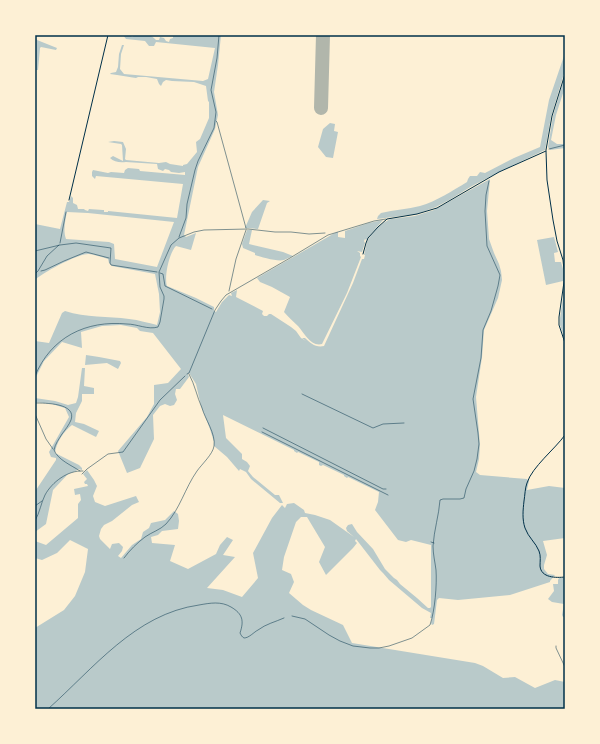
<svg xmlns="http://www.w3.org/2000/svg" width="600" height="744" viewBox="0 0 600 744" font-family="Jost,sans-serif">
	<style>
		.green { fill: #b9caca; fill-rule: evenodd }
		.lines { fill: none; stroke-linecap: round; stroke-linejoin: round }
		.runway { stroke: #b1b6ab; stroke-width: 14 }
		.path { stroke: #003049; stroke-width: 0.5 }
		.service { stroke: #003049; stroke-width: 0.5 }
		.minor { stroke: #003049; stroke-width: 1 }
		.neatline { fill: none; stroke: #003049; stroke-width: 1.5 }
	</style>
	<rect width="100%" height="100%" fill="#fdf0d5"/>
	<g class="green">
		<path d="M123,35H130L132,37C139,33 151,34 156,40H159L160,37L164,38L166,41L169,42L170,39L173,38V35H221L218,65L214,92L218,115L215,129L198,167L184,235L186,237L196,233L191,250L176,246C169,253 164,277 167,286L196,298L214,307V311L216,312L222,302L229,295L232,296L231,293L237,290L236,297L263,311L262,314L264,316H267L269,314H271L291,327L296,331L301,338L306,341L302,338H305C310,343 316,348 324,346L353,283L362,259H364L365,255H364C365,251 366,246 367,242C371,233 382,222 391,219L415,216L434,210L490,179L487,211L489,239L494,253L499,264L501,271L502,280L498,298L484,330L482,357L476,397L480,445L479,459L476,472L480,475L527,479L529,481L527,490L549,486L565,488V538L543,541L547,555L544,565V569L548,574L555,575L550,581V582L510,595L458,600L439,598L437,600L434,624L432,625L431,623L432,618H430L431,613L422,608L389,580L383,573L380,570L356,539L355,541L357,543L353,548L326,575L319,562L325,547L307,517H301L296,522L284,557L282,570L291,574L294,582L289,593L303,605L311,610L343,625L352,643L475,663L483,666L503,678L515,677L535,688L555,680L565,682V709H35V628L64,610L75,596L85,572L88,549L70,540L57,553L42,560L35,558V541L46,545L78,518V504L81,500L80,494L75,495L74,489L88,486L87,484H85L84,482L87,479L83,474L87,470L94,480L97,486L93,496L95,502L105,506L136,496L139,502L132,505L112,521L104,525L101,529L99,536L100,539L110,549L112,544L119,543L123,547L122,551L118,556L121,558L132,545L141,539L143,532L149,528L151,523L165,520L174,511L178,514L179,521L178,529L162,531L158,535L151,537L152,543L175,545L170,561L188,569L216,554L220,545L227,537L233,540L223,555L235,557L207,588L223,590L242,597L258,578L253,553L272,518L282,505L285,508L287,504L294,503L304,510L305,513L315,515L330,520L354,537L347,531L346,528L348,525L352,524L357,532L373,549L385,569L394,578L397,580L400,584L417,598L428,608H430L431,607V545L411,540L406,542L398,540L375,510L378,502L379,492L348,477L347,478L344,476V475L323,465L321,466L319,465V462L298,452L297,453L294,451V450L223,415L226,438L242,454V459L247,462L250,466L248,471L253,477L275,495H279L283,503H280L251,479L246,472L240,469L239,471L227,457L214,446V442L210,429L201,406L196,384L189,373L188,374L189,377L180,389H176L175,394L177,400L174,405L170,406L165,404L160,406L153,415L154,439L140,468L127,473L118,451L147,417L154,404V385L168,383L181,369L153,333L140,331L137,328L121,325L102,326L81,332L82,348L62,342L44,361L35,379V341L49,343L62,313L65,311C86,318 108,316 129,319C139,320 148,323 157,325L160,312L159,294L155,274L112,266L109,263L108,259C102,257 96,255 89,254C79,253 42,273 35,280V224L60,229L67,202H69L71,196L73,198V203L77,205L78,209H84L85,210L88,211L89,209L103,210H104V212H108V211L177,218L183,184L96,176L95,179L92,176V172L93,170L108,173L111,172L124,173L125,170L128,168L139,169L140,171L185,175V172L179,173L171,172L169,170L165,169L163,171L158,169L157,164L126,162C120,163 114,162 110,158L113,156L123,161L122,145L121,144L108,142L114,141L123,142L126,149L125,159L126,160L159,163L166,162L170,164L183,166V165L187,164L197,152L196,142L200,139L209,118V102L208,101L206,86L194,82L172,81L166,80L163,82L161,86L159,84L157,79L146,77H138L136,78C127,77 120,75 110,74L111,73L116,72L118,67L119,54L122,45H124L121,54L120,69L124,74L203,81L208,79L215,48L156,42L154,46H149L145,41L126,39ZM67,212L88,213L174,222L157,267L115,259L114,244L109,242L66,239C63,231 65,221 67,212Z"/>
		<path d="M35,36L37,40L57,48L56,50L41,47L40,48L38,70H35Z"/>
		<path d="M565,53V70L551,117L545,150L501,171L472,186L451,199L436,207L417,214L377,219L378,216L381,213C394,210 408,209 420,206C437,201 452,191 467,182L468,179L470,176H477L480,172L485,173L514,158L540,147L549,100Z"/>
		<path d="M565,75V87L556,115L551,140L557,144H565V148L550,150L548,147L553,116L558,99Z"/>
		<path d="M330,123L335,124L334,131L338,132L333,158L326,157L318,147L323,129Z"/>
		<path d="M263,200L270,201L267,203L258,229L245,228L252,212Z"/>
		<path d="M383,220L366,240L365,239L364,241L365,243L362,252L357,251L360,253V256L361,257L347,293L322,344C311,347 304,333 298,326C293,321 288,317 284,312L290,297L272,287L260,282L257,278L333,234L338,232V237L345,238V231L369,223Z"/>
		<path d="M247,230H252L249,244L283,252L293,256C290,257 287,259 284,260C278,262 261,257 255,255V253L243,248L242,244Z"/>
		<path d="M554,237L558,252L554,253L555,262H561L563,269V281L546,285L537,240Z"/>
		<path d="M565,284V340L560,325V318Z"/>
		<path d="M86,355L99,357L120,361L121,363L118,369L107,363L85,365Z"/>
		<path d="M82,368H85L84,386L94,388V394H82V401L76,413L75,422L84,424L99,431L96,437L72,425C64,431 56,443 55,453L79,465L82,468V470L78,469L76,471L68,474L53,490L46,524L35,532V490H36L56,460V458L51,457L49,452L69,417L65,408L52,404L35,402V398L55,401L68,405L76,403L78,397Z"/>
		<path d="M559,578H565V617H563L562,615L564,604L552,602L548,599L554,591L553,584H558V580Z"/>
	</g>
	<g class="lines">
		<path class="runway" d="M321,108L323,35"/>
		<g class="path">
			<path d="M216,121L217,122L246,228"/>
			<path d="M549,149L565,145"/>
			<path d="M179,237L186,218L187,204L195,170L198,161L214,128L216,112L211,90L217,58L219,35"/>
			<path d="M60,243L66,212"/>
			<path d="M35,251L60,245L76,243L111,248L110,263L111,265L157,272"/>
			<path d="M41,271L45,270L64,261L86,252L109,258"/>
			<path d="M160,273L163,274L165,286L212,309"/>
			<path d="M35,274L38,271L47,256L59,245"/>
			<path d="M229,291L236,259L246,230"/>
			<path d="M35,376C51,337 86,320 127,324C137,324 148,330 158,327L160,322L164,299V296L160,287L159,272L171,245L179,238L194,232L204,230L248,229L275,232H291L309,234L325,233"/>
			<path d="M302,394L373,428L383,424L404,423"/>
			<path d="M35,403C45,403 77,403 71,420C69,425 65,430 62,434C59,439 55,444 54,450C58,460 71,465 80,471"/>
			<path d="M35,414L46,439L53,449"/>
			<path d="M263,428L383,489H386"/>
			<path d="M262,432L388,495"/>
			<path d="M82,474L87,469L108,454L123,452L160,400L185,376"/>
			<path d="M35,506L42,501"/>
			<path d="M35,521C40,512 41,503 45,495C52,482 68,470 83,471"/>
			<path d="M431,542L434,543"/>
			<path d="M292,616L305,619L329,635L340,641L353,646L370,648H379L389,646L412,638L430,625C435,610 437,585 436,570C435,562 433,554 433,546C434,530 439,515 440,500L443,499H460L464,498L466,489L474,471L477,459L479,444L478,433L473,399L481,358L483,330L491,311L498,286L500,275L487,246L485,211L486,195L489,181"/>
			<path d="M556,646V648L565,667"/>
			<path d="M48,709C94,668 135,614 199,605C210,603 221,601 231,607C243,614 244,621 240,633C241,635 242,637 244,638C249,638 254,632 258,630C266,624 275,622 284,618"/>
		</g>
		<g class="service">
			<path d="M187,374L189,373L215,310L221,301L226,295L290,258L328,235L374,221L386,219"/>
			<path d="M124,558C130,550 137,543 145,537C152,532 160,530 166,524C180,509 185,488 197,471C202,464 213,454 214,446C216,434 205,419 202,408C197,397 195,385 189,374"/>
		</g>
		<g class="minor">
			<path d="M546,150L552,116L565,74"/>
			<path d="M546,151L547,180L553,220L557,241L563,260L564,270V282L559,317V325L565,343"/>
			<path d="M69,200L108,35"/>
			<path d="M363,254L366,243L368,238L378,227L387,219L417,214L437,208L499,172L546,151"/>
			<path d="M565,435C555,449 532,467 527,483C525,488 525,495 524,501C523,510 522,519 525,528C528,537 536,543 539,551C541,556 540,561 540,566C541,578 556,578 565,577"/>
		</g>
	</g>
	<rect width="600" height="744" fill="none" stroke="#fdf0d5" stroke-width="72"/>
	<rect x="36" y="36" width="528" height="672" class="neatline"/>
</svg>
